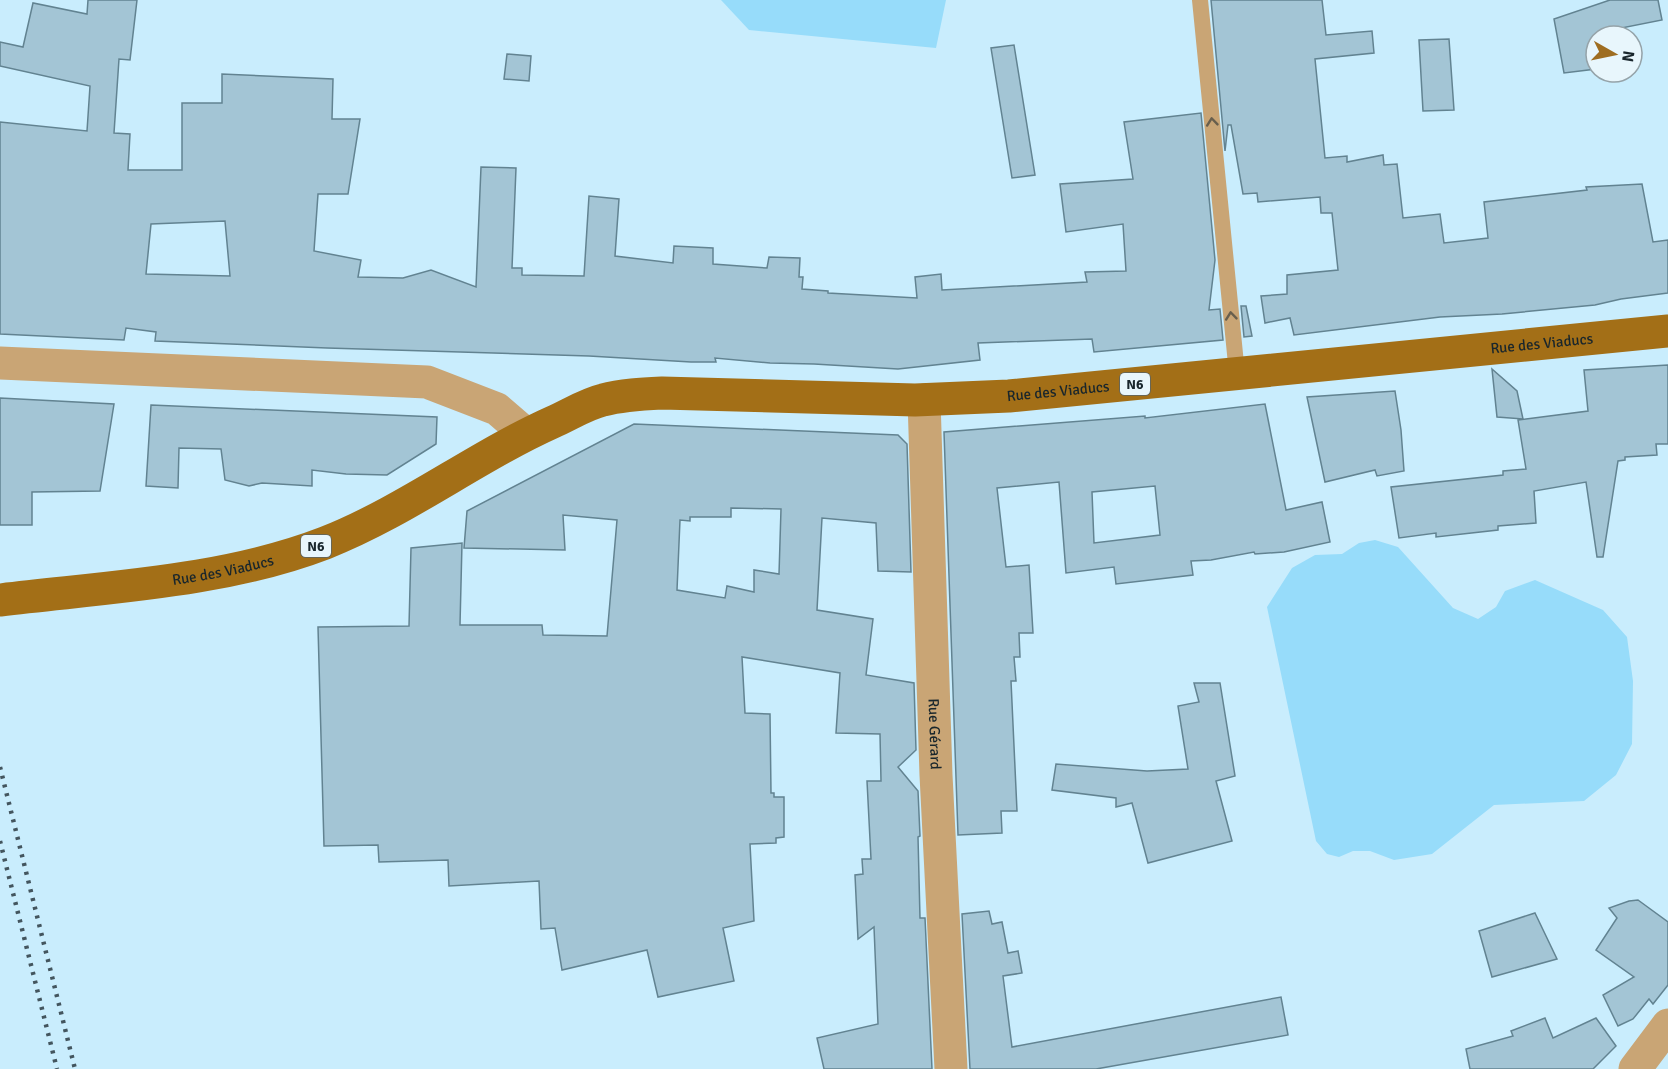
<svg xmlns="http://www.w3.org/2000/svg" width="1668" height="1069" viewBox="0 0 1668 1069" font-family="Signika,sans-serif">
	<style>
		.green { fill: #97dcfa }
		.building { fill: #a3c5d5; stroke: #628391; stroke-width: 1.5; fill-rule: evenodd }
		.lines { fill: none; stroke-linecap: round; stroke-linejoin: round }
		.lane { stroke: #c9a575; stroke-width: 16 }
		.street { stroke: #c9a575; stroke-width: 33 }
		.primary { stroke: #a36f17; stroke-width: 33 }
		.rail { stroke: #43555e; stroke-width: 4.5; stroke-dasharray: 3 6; stroke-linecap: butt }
		.oneway { stroke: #685f4d }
		.labels { text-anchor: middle; stroke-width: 4.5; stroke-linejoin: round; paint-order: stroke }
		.shield { fill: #e8f6fc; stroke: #57646a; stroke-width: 1.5 }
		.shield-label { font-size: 14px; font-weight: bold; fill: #19262c }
		.street-label { font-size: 15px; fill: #19262c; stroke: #e8f6fc }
	</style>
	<rect width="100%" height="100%" fill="#c9edfd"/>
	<g class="green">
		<path d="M721,0H946L936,48L749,30Z"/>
		<path d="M1375,540L1398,547L1453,608L1478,619L1496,607L1505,591L1535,580L1603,610L1627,637L1633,681L1632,744L1616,775L1584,801L1494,805L1432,854L1394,860L1370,851H1353L1339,857L1327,854L1316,841L1267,607L1292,568L1315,555L1342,554L1359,543Z"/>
	</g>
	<g class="building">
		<path d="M88,0H137L130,60L119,59L114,133L130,134L128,170H182V103H222V74L333,79L332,119H360L348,194H318L314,251L361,260L358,277L403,278L431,270L476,287L481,167L516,168L512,268H522V275L584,276L589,196L619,199L615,256L673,263L674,246L713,248V264L767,268L769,257L800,258L799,277H803L802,289L828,291V293L917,298L915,277L941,274L942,290L1087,282L1085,272L1126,271L1123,224L1066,232L1060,184L1133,179L1124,122L1201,113L1215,260L1209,310L1220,309L1223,340L1094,352L1092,339L978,343L980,360L898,369L814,364L770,363L715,358L716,362H691L589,356L327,348L155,341L156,332L126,328L124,340L0,334V122L87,131L90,86L0,66V42L23,47L33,3L87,14ZM225,221L230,276L146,274L151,224Z"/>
		<path d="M1211,0H1322L1326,35L1372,31L1374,53L1315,59L1325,158L1347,156V162L1383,155L1384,165L1397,164L1403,218L1440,214L1444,243L1488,238L1484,202L1587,190L1586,187L1642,184L1653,242L1668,240V293L1621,299L1595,305L1502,314L1440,317L1294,335L1290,318L1265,323L1261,296L1287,294V275L1338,270L1332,213H1321L1320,197L1258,202L1257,193L1243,194L1231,125H1228L1225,151Z"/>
		<path d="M1610,0H1658L1662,20L1601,32L1602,36H1596V69L1564,73L1554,19Z"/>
		<path d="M1449,39L1454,110L1423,111L1419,40Z"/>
		<path d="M1014,45L1035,175L1012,178L991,48Z"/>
		<path d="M507,54L531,56L529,81L504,79Z"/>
		<path d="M1241,306H1246L1252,336L1244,337Z"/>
		<path d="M1668,365V444H1656L1657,455L1625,457V460L1618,461L1603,557H1597L1586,482L1534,491L1536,523L1498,526V530L1436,537V533L1399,538L1391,487L1503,475V471L1526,469L1518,420L1588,411L1584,370Z"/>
		<path d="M1492,369L1517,391L1523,419L1497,417Z"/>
		<path d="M1395,391L1401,430L1404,471L1377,476L1375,470L1325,482L1307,397Z"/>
		<path d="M0,398L114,404L100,491L32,492V525H0Z"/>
		<path d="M1265,404L1286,510L1322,502L1330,542L1284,552L1255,554L1254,552L1211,560L1191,561L1193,575L1116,584L1114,567L1066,573L1059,482L997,488L1006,567L1029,565L1033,633H1019L1020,657H1014L1016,681H1011L1017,811H1001L1002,833L958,835L944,432L1145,416V418ZM1155,486L1160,535L1094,543L1092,492Z"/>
		<path d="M151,405L437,417L436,444L387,475L346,474L312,470V486L262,483L249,486L225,480L221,449L179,448L178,488L146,486Z"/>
		<path d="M634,424L898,435L907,444L911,572L878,571L876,523L822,518L817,610L873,619L866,675L914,683L916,750L898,767L918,791L920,836L918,837L920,918H925L932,1069H824L817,1038L878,1024L874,927L858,939L855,875L863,874L862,859H871L867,781H881L880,734L836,733L840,673L742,657L745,713L770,714L771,793H774V797H784V837L776,838V843L750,844L754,921L723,928L734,981L658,997L647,950L562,970L555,928L541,929L539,881L449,886L448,860L379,862L378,845L324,846L318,627L409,626L411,548L462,543L460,625H542L543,635L607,636L617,520L563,515L565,550L464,548L467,511ZM731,508L781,509L779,574L754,570V592L727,586L725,598L677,590L680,520L690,521V517H731Z"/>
		<path d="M1194,683H1220L1235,776L1216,781L1232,841L1148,863L1132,803L1116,807V798L1052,790L1056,764L1147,771L1188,769L1178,706L1199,702Z"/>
		<path d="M1638,900L1668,922V985L1653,1004L1649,999L1633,1019L1618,1026L1603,995L1634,977L1596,950L1617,918L1609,908L1629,901Z"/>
		<path d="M989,911L992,924L1002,922L1008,953L1018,951L1022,973L1003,976L1012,1047L1281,997L1288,1035L1096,1069H970L962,914Z"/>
		<path d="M1535,913L1557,959L1492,977L1479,931Z"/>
		<path d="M1545,1018L1553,1038L1596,1018L1616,1046L1593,1069H1470L1466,1049L1513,1036L1511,1031Z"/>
	</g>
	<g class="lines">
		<path class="lane" d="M1200,0L1237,374"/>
		<g class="street">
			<path d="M0,363L427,382L497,409L526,434"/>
			<path id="s1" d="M924,400L936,775L951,1069"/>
			<path d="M1635,1069L1668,1025"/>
		</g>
		<path class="primary" id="s2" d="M0,600C107,587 224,582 325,543C406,511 475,457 553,422C569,415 586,404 603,400C622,395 642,394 662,393L915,400L1009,396L1668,331"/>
		<g class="rail">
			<path d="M0,767L75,1069"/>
			<path d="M0,841L57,1069"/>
		</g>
	</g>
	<defs><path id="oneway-chevron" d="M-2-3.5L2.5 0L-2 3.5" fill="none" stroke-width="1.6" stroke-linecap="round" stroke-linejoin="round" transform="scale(1.5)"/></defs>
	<g class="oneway">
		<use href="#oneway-chevron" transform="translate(1212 122) rotate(-96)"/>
		<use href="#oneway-chevron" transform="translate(1231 316) rotate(-96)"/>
	</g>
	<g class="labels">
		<g class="shield">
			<rect x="1120" y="373" width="30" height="22" rx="4.5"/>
			<rect x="301" y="535" width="30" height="22" rx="4.5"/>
		</g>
		<g class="shield-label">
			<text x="1135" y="389">N6</text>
			<text x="316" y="551">N6</text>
		</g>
		<g class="street-label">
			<text dy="5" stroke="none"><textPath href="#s2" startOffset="1586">Rue des Viaducs</textPath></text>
			<text dy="5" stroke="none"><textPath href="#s2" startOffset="1100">Rue des Viaducs</textPath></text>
			<text dy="5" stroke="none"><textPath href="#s2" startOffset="225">Rue des Viaducs</textPath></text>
			<text dy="5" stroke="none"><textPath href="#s1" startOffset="334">Rue Gérard</textPath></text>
		</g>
	</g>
	<g transform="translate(1614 54) rotate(99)"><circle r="28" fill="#e8f6fc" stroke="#95a3a9" stroke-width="1.5"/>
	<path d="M0-4.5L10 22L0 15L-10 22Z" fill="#9e6d21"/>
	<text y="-9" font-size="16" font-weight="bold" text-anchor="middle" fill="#19262c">N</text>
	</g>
</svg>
